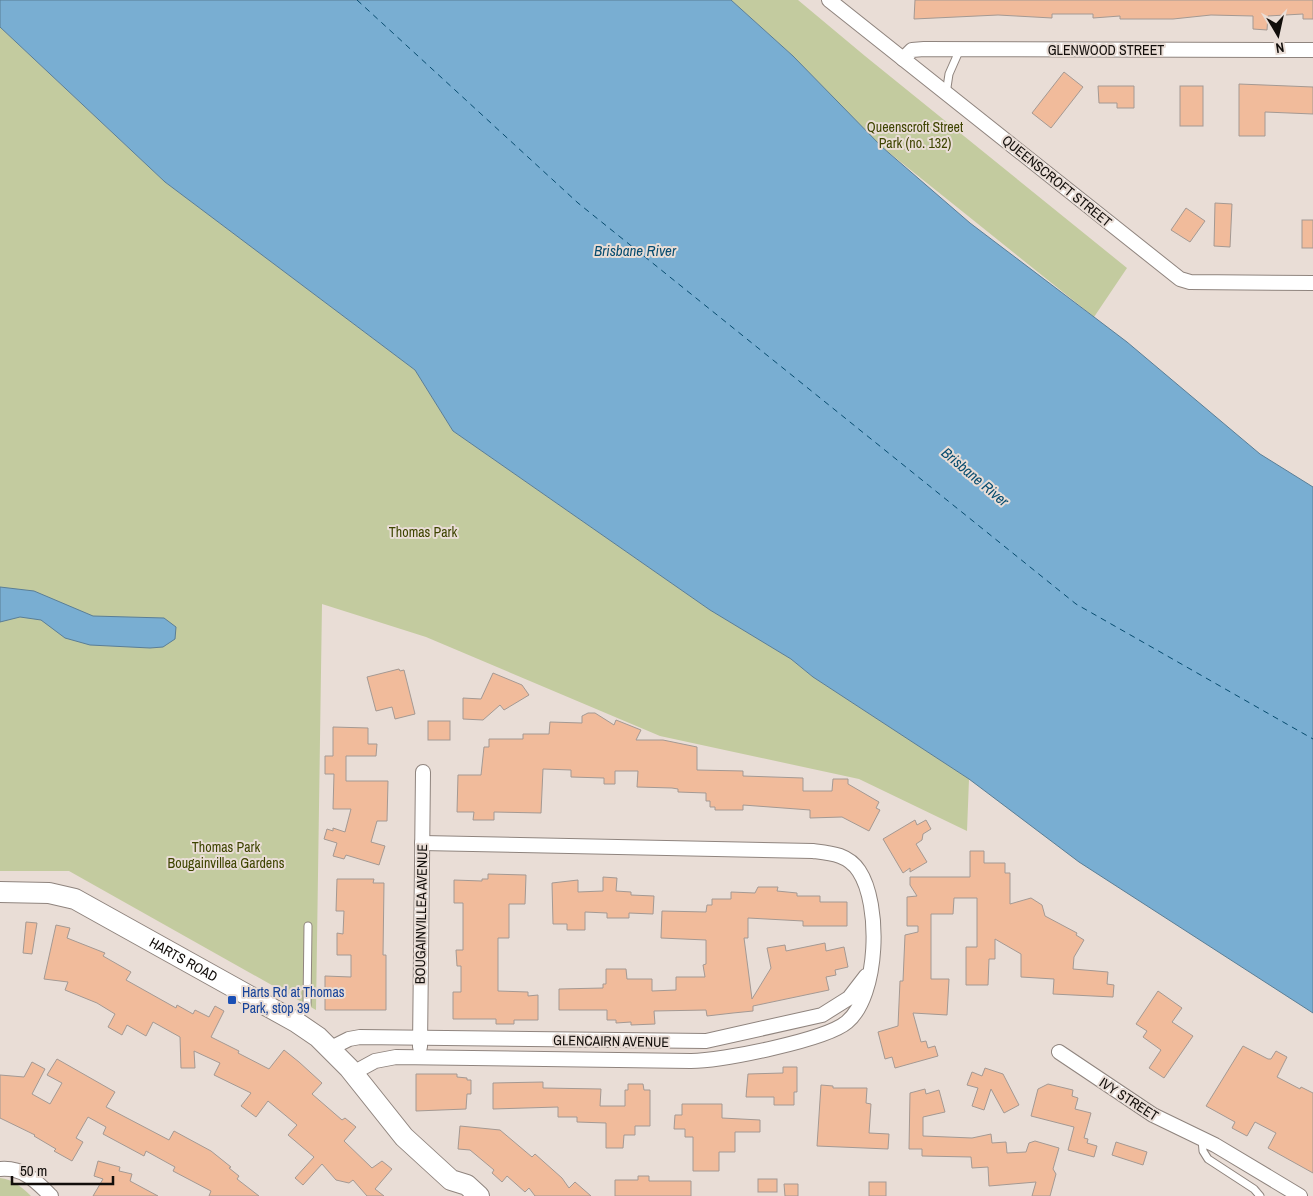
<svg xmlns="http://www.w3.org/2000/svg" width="1313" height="1196" viewBox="0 0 1313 1196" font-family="'Archivo Narrow',sans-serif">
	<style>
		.green { fill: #c3cb9f }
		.water { fill: #79aed2; stroke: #5a7e96 }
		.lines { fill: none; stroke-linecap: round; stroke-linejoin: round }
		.ferry { stroke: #074c6f; stroke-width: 1; stroke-dasharray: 6 5; stroke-linecap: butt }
		.building { fill: #f1bb9b; stroke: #a49993 }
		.lane-casing { stroke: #8f847e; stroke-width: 9 }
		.street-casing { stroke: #8f847e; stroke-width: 16 }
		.secondary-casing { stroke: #8f847e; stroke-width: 22 }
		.lane { stroke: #fff; stroke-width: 7 }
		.street { stroke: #fff; stroke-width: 14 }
		.secondary { stroke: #fff; stroke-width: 20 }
		.transit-dot { fill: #1a4fb4; stroke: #e9ddd6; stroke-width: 2 }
		.labels { text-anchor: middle; stroke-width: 4; stroke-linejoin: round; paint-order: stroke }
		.street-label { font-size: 14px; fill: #120e0b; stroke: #e9ddd6 }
		.park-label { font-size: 14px; fill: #3e4400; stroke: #e9ddd6 }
		.transit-label { font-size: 14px; fill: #164399; stroke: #e9ddd6; text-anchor: start }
		.water-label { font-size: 15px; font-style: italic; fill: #074c6f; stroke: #e9ddd6 }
	</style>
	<rect width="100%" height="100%" fill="#e9ddd6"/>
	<g class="green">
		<path d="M731,0H798L865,56L1127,268L1094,317L882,147L793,56Z"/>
		<path d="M0,27L165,182L415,370L453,431L710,610L791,659L813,677L969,779L967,831L859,779L660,736L426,637L322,604L316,1010L69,871H0Z"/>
		<path d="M0,1178C12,1179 23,1188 31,1196H0Z"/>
	</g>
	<g class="water">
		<path d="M0,0H731L793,56L882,147L970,223L1127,342L1260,454L1313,487V1013L1079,862L969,779L813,677L791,659L710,610L453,431L415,370L165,182L0,27Z"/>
		<path d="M0,587L34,591L93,616L164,618L176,627L175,639L163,647L150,648L90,645L65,638L41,620L20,617L0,622Z"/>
	</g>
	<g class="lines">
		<path class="ferry" d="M357,0L578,203L1076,604L1313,739"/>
	</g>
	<g class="building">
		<path d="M915,0H1313V19H1303V14L1268,16L1267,30L1253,29V16L1211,15L1173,19H1120V16L1093,18V14H1052V18L998,15L914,19Z"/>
		<path d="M1064,72L1083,87L1051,128L1032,113Z"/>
		<path d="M1239,84L1313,87V114L1265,112V136H1239Z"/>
		<path d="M1098,86H1134V108H1117V103H1099Z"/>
		<rect x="1180" y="86" width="23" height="40"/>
		<path d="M1215,203L1232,204L1230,247L1214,246Z"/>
		<path d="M1186,208L1205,221L1190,242L1171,230Z"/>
		<rect x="1302" y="220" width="11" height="28"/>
		<path d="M399,669L400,671L404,670L415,714L395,719L392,707L376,711L367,677Z"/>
		<path d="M493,673L522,685L529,695L504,710L500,705L483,720L463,719V698L481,699Z"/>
		<path d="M588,713H595L614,725L616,720L641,730L636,740H663L697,747V770L743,771V776L803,778V791H832L833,779H848V784L879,802L876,808L880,810L869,831L842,817L810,818V810L743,805V810H715V807H710V801H706V793L678,792V789L672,788L637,787L638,771H615V784H604V778L571,777V770L543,769L541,813L494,812V820H473L474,812H457L458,775H481L484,747H489V739H523V734H549L550,722L582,723V716Z"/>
		<rect x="428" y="721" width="22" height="19"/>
		<path d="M333,727L368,728V744H377L376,756H346V781H388L387,821H377L371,842L385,846L379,865L346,855L344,859L333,856L337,843L324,839L327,829L333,831V828L345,832L351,809H333L334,774H325V756H333Z"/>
		<path d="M915,820L917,825L926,820L931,829L923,834L922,840L916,844L927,862L910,872V868L903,873L883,839Z"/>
		<path d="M970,851H984V863H1005V873H1010V904L1031,898L1042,905L1045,916L1077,933L1076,935L1084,940L1074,957L1073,969L1108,972L1107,984L1114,985L1113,997L1053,994L1054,979L1021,977V954L995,939V959H989L988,985H966V947H977V898H954L953,914H931V979H949L947,1015L913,1013L921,1042L926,1041L928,1048L935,1046L938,1056L895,1068L892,1057L885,1059L878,1032L898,1026L900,981H903L905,935L918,932V926H907V897L917,896L910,885V877H970Z"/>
		<path d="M488,874L526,875L525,904H509V938H498V991L528,992V996L538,995V1020H514V1024H496V1019H453V992H461V966H457L456,950H463V903H454V880L482,881V879H488Z"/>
		<path d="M603,877L617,878L616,891L631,892V895L654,896L653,914L629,913V918H607V913L585,912V930H567V924H553L552,883L578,880V892L603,891Z"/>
		<path d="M337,879H374L373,883H384L383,955H386V1010H325V976L351,977V955H337V933L343,934L344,911H336Z"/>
		<path d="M758,887H778L777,891L797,893V896H820V902H847V926H803V921L748,918V938H744L752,999L771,968L767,948L785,945L786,951L825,943L826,951L844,947L848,967L835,970L836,975L826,977L829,990L753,1006V1011L733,1013L707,1016L706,1010L654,1011L655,1024L631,1025V1022L616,1023V1020H607V1010H559V989L603,988V984H606V969H626L627,979H652V991L676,990V977H705L703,965L706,964V940L661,938L662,911L706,912L707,905H712V899H731V892L755,893Z"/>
		<path d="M26,922L37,923L32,954L23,953Z"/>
		<path d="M56,925L70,928L67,938L105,953L103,956L131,972L126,980L176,1008L177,1005L193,1014L195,1010L209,1017L215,1006L224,1011L211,1037L239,1051L238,1053L269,1069L284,1050L299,1062L322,1083L312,1094L342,1120L345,1118L356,1127L344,1141L372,1168L382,1161L392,1169L375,1189L384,1196H367L353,1180L349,1183L336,1180L322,1164L303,1185L295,1178L314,1157L288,1135L297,1125L268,1101L256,1117L241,1106L251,1093L214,1075L220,1063L194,1051L195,1068H181L180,1037L153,1022L146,1036L127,1025L122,1035L108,1027L115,1014L97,1003L65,990L68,982L44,979Z"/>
		<path d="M1158,991L1182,1008L1172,1022L1193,1036L1164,1078L1149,1068L1161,1050L1143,1037L1147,1031L1136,1024Z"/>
		<path d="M1243,1046L1268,1059H1271L1276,1051L1287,1057L1277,1077L1300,1089L1301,1087L1313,1093V1173L1268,1148L1276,1133L1255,1122L1247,1136L1232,1128L1235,1122L1206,1106Z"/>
		<path d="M57,1059L115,1092L106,1107L169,1140L174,1131L211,1151L231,1167L229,1168L239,1176L237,1179L259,1196H209L211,1191L173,1171L175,1167L146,1151L144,1156L103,1134L106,1127L88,1117L76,1138L83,1142L72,1161L54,1151L56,1149L34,1136L35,1135L0,1118V1075L24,1077L32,1062L45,1069L32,1094L50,1104L62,1083L47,1075Z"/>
		<path d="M783,1067H797V1092H794V1105H774V1097H746L748,1074L783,1073Z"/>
		<path d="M985,1068L1003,1074L1019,1105L1004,1113L991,1089L984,1110L972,1106L978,1088L967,1085L972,1072L982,1076Z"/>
		<path d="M416,1074H457V1077L467,1078V1080H471V1094H467L466,1109L416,1111Z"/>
		<path d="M543,1082V1088L601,1089L600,1106H625V1090H628V1084H643L644,1090H650V1126H635V1135H624L623,1148H606V1123L577,1122V1117H558V1107L493,1109V1083Z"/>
		<path d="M1048,1084L1073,1090L1072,1096L1078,1098L1075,1109L1091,1113L1084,1138L1088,1139L1087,1143L1097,1146L1094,1157L1068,1150L1074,1127L1031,1116L1038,1089Z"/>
		<path d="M821,1085L833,1086V1088H867L866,1103L871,1104L869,1133L889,1134L888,1149L817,1146Z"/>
		<path d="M925,1089L926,1094L939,1090L945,1112L923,1117V1136L972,1138L991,1134L992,1143L1006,1142L1007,1153L1026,1152L1029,1143L1035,1141L1059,1148L1053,1169L1056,1174L1050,1196H1032L1036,1182L989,1186L988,1167L972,1168L971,1157L922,1156V1149H909L910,1093Z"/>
		<path d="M682,1104H722V1118L760,1120V1132H735V1152H719V1171H693V1137H685V1129H674L675,1115H682Z"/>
		<path d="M460,1126L500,1130L532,1157L535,1154L562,1178L569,1188L575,1182L591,1196H535L529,1188L525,1192L507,1176L502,1182L492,1173L494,1170L470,1150L458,1149Z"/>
		<path d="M1116,1142L1147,1152L1143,1165L1112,1155Z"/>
		<path d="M98,1161L120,1167L119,1171L132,1174L130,1181L158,1196H93L103,1179L94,1176Z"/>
		<path d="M638,1176H649V1181H691V1196H615V1180H638Z"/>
		<rect x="758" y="1179" width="19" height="13"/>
		<rect x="869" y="1182" width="17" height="14"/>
		<path d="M784,1184H798V1196H785Z"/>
	</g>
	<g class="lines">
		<defs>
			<g id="lane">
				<path d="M946,94L949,74L960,49"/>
				<path d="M297,1019L307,1005L308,926"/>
				<path d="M1202,1139L1203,1151L1208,1159L1254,1189L1260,1196"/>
			</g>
			<g id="street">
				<path d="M829,0L1180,279L1190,282L1313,283"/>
				<path d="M903,59L912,50L924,49L1313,50"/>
				<path d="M420,1047L423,772"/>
				<path d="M331,1048L349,1039L360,1037L706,1041L822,1015L849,998L866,976"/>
				<path d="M1059,1052L1153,1115L1215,1145L1300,1196"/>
				<path d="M353,1073L375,1061L396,1057L691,1061C721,1061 826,1040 847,1022C879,995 881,904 859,871C848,854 830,853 813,851L422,843"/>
				<path d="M0,1169C23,1167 36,1181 51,1196"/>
			</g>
			<g id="secondary">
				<path id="s1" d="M0,892L49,893L75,899L296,1022L318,1037L349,1068L404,1137L451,1180L467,1185L479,1196"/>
			</g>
		</defs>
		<use href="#lane" class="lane-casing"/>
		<use href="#street" class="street-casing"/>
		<use href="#secondary" class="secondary-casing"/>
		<use href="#lane" class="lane"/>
		<use href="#street" class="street"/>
		<use href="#secondary" class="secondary"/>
	</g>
	<rect class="transit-dot" x="227" y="995" width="10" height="10" rx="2.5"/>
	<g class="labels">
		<g class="street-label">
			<text x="1106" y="55">GLENWOOD STREET</text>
			<text transform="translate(1057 181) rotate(39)" y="5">QUEENSCROFT STREET</text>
			<text transform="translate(421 914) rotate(-89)" y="5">BOUGAINVILLEA AVENUE</text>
			<text dy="5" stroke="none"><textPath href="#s1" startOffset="200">HARTS ROAD</textPath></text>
			<text transform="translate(611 1041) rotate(1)" y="5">GLENCAIRN AVENUE</text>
			<text transform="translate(1129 1099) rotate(33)" y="5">IVY STREET</text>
		</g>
		<g class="park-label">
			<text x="915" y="132">Queenscroft Street<tspan x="915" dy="16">Park (no. 132)</tspan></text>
			<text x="423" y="537">Thomas Park</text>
			<text x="226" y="852">Thomas Park<tspan x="226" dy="16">Bougainvillea Gardens</tspan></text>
		</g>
		<g class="transit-label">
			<text x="242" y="997">Harts Rd at Thomas<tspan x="242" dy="16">Park, stop 39</tspan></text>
		</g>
		<g class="water-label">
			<text x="635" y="256">Brisbane River</text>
			<text transform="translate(975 477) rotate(40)" y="5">Brisbane River</text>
		</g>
	</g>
	<g transform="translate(1278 35) rotate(171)" stroke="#e9ddd6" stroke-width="4" paint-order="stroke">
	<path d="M0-4L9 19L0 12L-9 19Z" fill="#120e0b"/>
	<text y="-8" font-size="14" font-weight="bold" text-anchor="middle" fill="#120e0b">N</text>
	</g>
	<path d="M12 1176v8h101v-8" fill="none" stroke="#120e0b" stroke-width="2.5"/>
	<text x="20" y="1176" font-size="15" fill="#120e0b" stroke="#e9ddd6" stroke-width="4" paint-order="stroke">50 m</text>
</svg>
